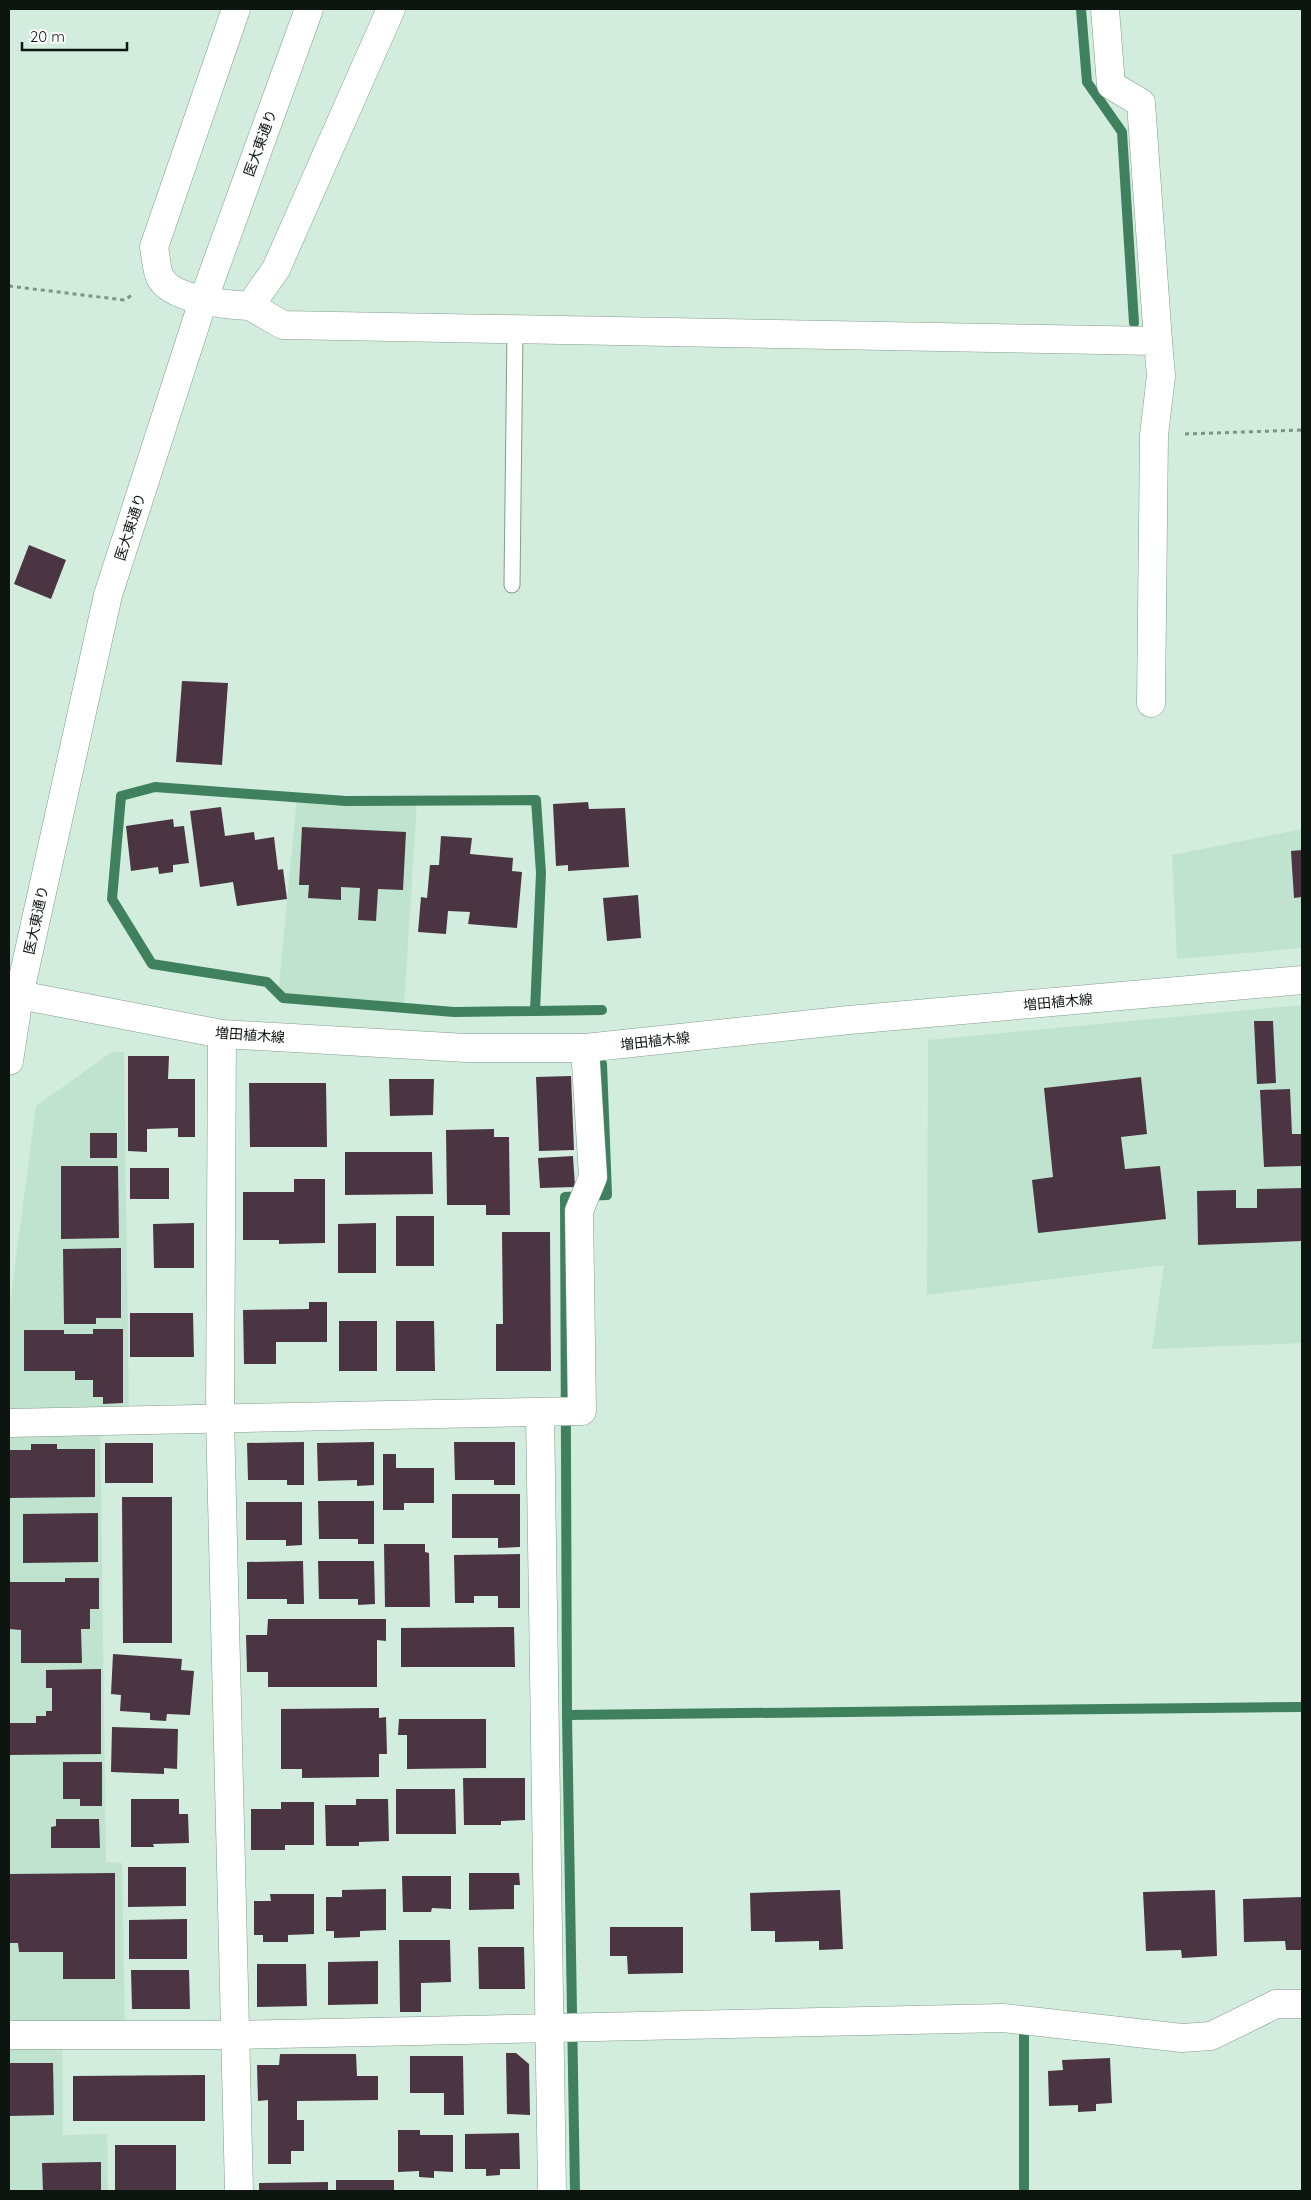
<svg xmlns="http://www.w3.org/2000/svg" width="1311" height="2200" viewBox="0 0 1311 2200" font-family="Quicksand,'Noto Sans JP',sans-serif">
	<style>
		.built { fill: #c0e3cf }
		.lines { fill: none; stroke-linecap: round; stroke-linejoin: round }
		.stream { stroke: #3f815f; stroke-width: 10 }
		.building { fill: #4b3542 }
		.lane-casing { stroke: #839c8d; stroke-width: 17 }
		.street-casing { stroke: #839c8d; stroke-width: 29 }
		.secondary-casing { stroke: #839c8d; stroke-width: 29 }
		.path { stroke: #809388; stroke-width: 3; stroke-dasharray: 4 4; stroke-linecap: butt }
		.lane { stroke: #fff; stroke-width: 15 }
		.street { stroke: #fff; stroke-width: 28 }
		.secondary { stroke: #fff; stroke-width: 28 }
		.labels { text-anchor: middle; stroke-width: 5; stroke-linejoin: round; paint-order: stroke }
		.street-label { font-size: 14px; fill: #0c1510; stroke: #fff }
	</style>
	<rect width="100%" height="100%" fill="#d2eddd"/>
	<g class="built">
		<path d="M297,797L346,801H417L404,1007L278,996Z"/>
		<path d="M1302,829V948L1177,959L1172,855Z"/>
		<path d="M1302,1005V1343L1152,1349L1164,1265L927,1295L928,1040Z"/>
		<path d="M112,1052H124L129,1413H100L106,1862L122,1863L125,2029H62L63,2135L107,2134L108,2191H9V1310L36,1106Z"/>
	</g>
	<g class="lines">
		<g class="stream">
			<path d="M1081,9L1087,82L1122,132L1134,323"/>
			<path d="M535,1011L454,1012L283,998L267,982L152,964L112,899L121,796L155,787L346,801L536,800L541,873L535,1011L602,1010"/>
			<path d="M567,1715L1302,1707"/>
			<path d="M1024,2035V2191"/>
			<path d="M575,2191L567,1715L565,1197L607,1195L602,1064"/>
		</g>
	</g>
	<g class="building">
		<path d="M29,545L66,560L51,599L14,584Z"/>
		<path d="M182,681L228,683L222,765L176,762Z"/>
		<path d="M588,802L589,809L625,808L629,867L568,871V865L556,866L553,804Z"/>
		<path d="M221,807L225,836L254,832L255,840L274,837L278,870L283,869L287,899L237,906L233,882L200,887L190,811Z"/>
		<path d="M173,819L174,827L184,826L189,863L173,865V872L159,874L158,867L131,871L126,826Z"/>
		<path d="M302,827L406,832L403,890L378,889L376,921L358,920L360,888L341,887V900L308,898L309,885H299Z"/>
		<path d="M441,836L472,838L470,854L513,858L512,871L522,872L517,928L468,924L470,912L448,911L446,934L418,932L421,897L427,898L430,865H439Z"/>
		<path d="M1302,850V897L1294,898L1291,851Z"/>
		<path d="M638,895L641,938L607,941L603,898Z"/>
		<path d="M1254,1021H1273L1276,1083L1257,1084Z"/>
		<path d="M128,1056H169L168,1079H195V1137H178V1128L147,1129V1152L128,1151Z"/>
		<path d="M571,1076L574,1150L539,1151L536,1077Z"/>
		<path d="M1141,1077L1147,1134L1121,1137L1125,1169L1160,1166L1166,1219L1038,1233L1032,1180L1053,1177L1044,1088Z"/>
		<path d="M389,1079H434L433,1115L390,1116Z"/>
		<path d="M249,1083H326L327,1147H250Z"/>
		<path d="M1290,1089L1292,1134H1302V1166L1264,1167L1260,1090Z"/>
		<path d="M494,1129V1137H509L510,1215H486V1205H447L446,1130Z"/>
		<rect x="90" y="1133" width="27" height="25"/>
		<path d="M345,1152H432L433,1194L345,1195Z"/>
		<path d="M573,1156L575,1187L540,1188L538,1158Z"/>
		<path d="M61,1166H118L119,1238L61,1239Z"/>
		<rect x="130" y="1168" width="39" height="31"/>
		<path d="M294,1179H325V1243L279,1244V1240H243V1192H294Z"/>
		<path d="M1302,1188V1241L1198,1245L1197,1191L1236,1190V1208H1257V1189Z"/>
		<rect x="396" y="1216" width="38" height="50"/>
		<path d="M194,1223V1268H154L153,1224Z"/>
		<path d="M376,1223V1273H338V1224Z"/>
		<path d="M502,1232H550L551,1371H496V1324H503Z"/>
		<path d="M121,1248V1318H96V1324H64L63,1249Z"/>
		<path d="M309,1302H327V1342H276V1364H244L243,1310L309,1309Z"/>
		<path d="M130,1313H193L194,1357H130Z"/>
		<rect x="339" y="1321" width="38" height="50"/>
		<path d="M396,1321H434L435,1371H396Z"/>
		<path d="M93,1329H123V1403L103,1404V1397H93V1380H75V1371H24V1330H64V1334H93Z"/>
		<path d="M304,1442V1485H287V1480H248L247,1443Z"/>
		<path d="M374,1442V1485L357,1486V1480L318,1481L317,1443Z"/>
		<path d="M454,1442H515V1485H494V1480H455Z"/>
		<rect x="105" y="1443" width="48" height="40"/>
		<path d="M31,1444H57V1449H95V1497L9,1498V1450H31Z"/>
		<path d="M383,1454H396V1468H434V1503H404V1510H383Z"/>
		<path d="M452,1494H520V1547L498,1548V1538H452Z"/>
		<path d="M122,1497H172V1643H123Z"/>
		<path d="M318,1501H374V1544H358V1539H319Z"/>
		<path d="M246,1502H302V1545L286,1546V1540H246Z"/>
		<path d="M98,1513V1562L23,1563V1514Z"/>
		<path d="M384,1544H425V1552L429,1553L430,1607H385Z"/>
		<path d="M520,1554V1608H498V1596H474V1603H455L454,1555Z"/>
		<path d="M303,1561L304,1604H287V1599H247V1562Z"/>
		<path d="M318,1561H374L375,1604L358,1605V1599H319Z"/>
		<path d="M65,1578H99V1609H90V1629H81L82,1663H21V1630L9,1629V1582H65Z"/>
		<path d="M268,1619H386V1641L377,1640V1687H268V1672H247L246,1635H267Z"/>
		<path d="M514,1627L515,1667H401V1628Z"/>
		<path d="M113,1654L182,1659L181,1670L194,1671L190,1715L167,1714L166,1721L150,1720V1713L120,1711L121,1695L111,1694Z"/>
		<path d="M101,1669V1754L9,1755V1723H36V1716H46V1711H52V1688H46V1670Z"/>
		<path d="M379,1708V1718L386,1717L387,1754H379V1777L302,1778V1769H281V1709Z"/>
		<path d="M399,1719H486V1768L407,1769V1735H398Z"/>
		<path d="M112,1727L178,1729L177,1769L164,1768V1774L111,1772Z"/>
		<path d="M63,1762H102V1806H80V1799H63Z"/>
		<path d="M463,1778H525V1820L501,1821V1825H464Z"/>
		<path d="M396,1789H455L456,1834H396Z"/>
		<path d="M131,1799H179V1814H188L189,1843L153,1844L154,1847H131Z"/>
		<path d="M356,1799H388L389,1841L359,1842V1846H326L325,1805H356Z"/>
		<path d="M281,1802H314V1845H285V1850H251V1809H281Z"/>
		<path d="M56,1819H99L100,1848H51V1827L56,1826Z"/>
		<path d="M128,1867H186V1906L128,1907Z"/>
		<path d="M115,1873V1979H63V1952H19L18,1943H9V1874Z"/>
		<path d="M469,1873H519L520,1885H514V1909L469,1910Z"/>
		<path d="M402,1876H451V1909L432,1908L431,1912H403Z"/>
		<path d="M386,1889V1930L360,1931V1937L334,1938V1931H326V1897H342V1890Z"/>
		<path d="M840,1890L843,1949L819,1950V1941L775,1942V1931H751L750,1893Z"/>
		<path d="M1215,1890L1217,1956L1182,1958L1181,1950L1146,1951L1143,1892Z"/>
		<path d="M270,1894H314V1934L288,1935V1942H263V1935H254V1901H271Z"/>
		<path d="M1302,1897V1950H1286L1285,1941L1244,1942L1243,1899Z"/>
		<path d="M187,1919V1959H129V1920Z"/>
		<path d="M610,1927H683V1973L628,1974L627,1956H610Z"/>
		<path d="M399,1940H450L451,1982L421,1983V2012H400Z"/>
		<path d="M478,1947H524L525,1989H479Z"/>
		<path d="M378,1961V2004L328,2005V1962Z"/>
		<path d="M257,1964H306L307,2006L257,2007Z"/>
		<path d="M131,1970H189L190,2009H132Z"/>
		<path d="M506,2053H516L529,2064L530,2115L507,2114Z"/>
		<path d="M280,2054H356L357,2076H378V2100L297,2101V2120H304V2151H291V2164H268V2100L258,2101L257,2065H279Z"/>
		<path d="M410,2056H463L464,2115H444V2093H410Z"/>
		<path d="M1110,2058L1112,2103L1096,2104V2111L1078,2112V2105L1049,2106L1048,2071L1063,2070L1062,2060Z"/>
		<path d="M9,2063H53L54,2115L9,2116Z"/>
		<path d="M205,2075V2121H73V2076Z"/>
		<path d="M398,2130H420V2135H453V2172L434,2171V2178L419,2177V2171L398,2172Z"/>
		<path d="M519,2133L520,2169H500V2175L486,2176V2169H465V2134Z"/>
		<rect x="115" y="2145" width="61" height="46"/>
		<path d="M101,2162V2191H43L42,2163Z"/>
		<rect x="336" y="2180" width="58" height="11"/>
		<path d="M328,2182V2191H259V2183Z"/>
	</g>
	<g class="lines">
		<defs>
			<path id="lane" d="M512,585L515,329"/>
			<g id="street">
				<path d="M236,9L154,247C156,256 156,269 160,277C171,300 228,305 250,306L276,269L391,9"/>
				<path d="M1105,9L1111,85L1141,103L1158,341"/>
				<path d="M250,306L283,325L1158,341L1161,376L1154,435L1151,703"/>
				<path d="M222,1034L220,1419L239,2191"/>
				<path d="M540,1413L552,2191"/>
				<path d="M9,1423L582,1411L579,1211L593,1177L585,1048"/>
				<path d="M9,2035H235L1003,2018L1182,2038L1211,2036L1276,2004H1302"/>
			</g>
			<g id="secondary">
				<path d="M9,993L222,1034L466,1048H585L849,1020L1302,980"/>
				<path d="M9,1061L19,996L108,595L203,301L309,9"/>
			</g>
		</defs>
		<use href="#lane" class="lane-casing"/>
		<use href="#street" class="street-casing"/>
		<use href="#secondary" class="secondary-casing"/>
		<g class="path">
			<path d="M9,286L124,300L134,294"/>
			<path d="M1185,434L1302,430"/>
		</g>
		<use href="#lane" class="lane"/>
		<use href="#street" class="street"/>
		<use href="#secondary" class="secondary"/>
	</g>
	<g class="labels">
		<g class="street-label">
			<text transform="translate(260 143) rotate(-70)" y="5">医大東通り</text>
			<text transform="translate(130 527) rotate(-72)" y="5">医大東通り</text>
			<text transform="translate(36 920) rotate(-78)" y="5">医大東通り</text>
			<text transform="translate(1058 1002) rotate(-5)" y="5">増田植木線</text>
			<text transform="translate(250 1035) rotate(4)" y="5">増田植木線</text>
			<text transform="translate(655 1041) rotate(-6)" y="5">増田植木線</text>
		</g>
	</g>
	<rect width="1311" height="2200" fill="none" stroke="#0c1510" stroke-width="20"/>
	<path d="M22 42v8h105v-8" fill="none" stroke="#0c1510" stroke-width="2.5"/>
	<text x="30" y="42" font-size="15" fill="#0c1510" stroke="#ffffff" stroke-width="4" paint-order="stroke">20 m</text>
</svg>
